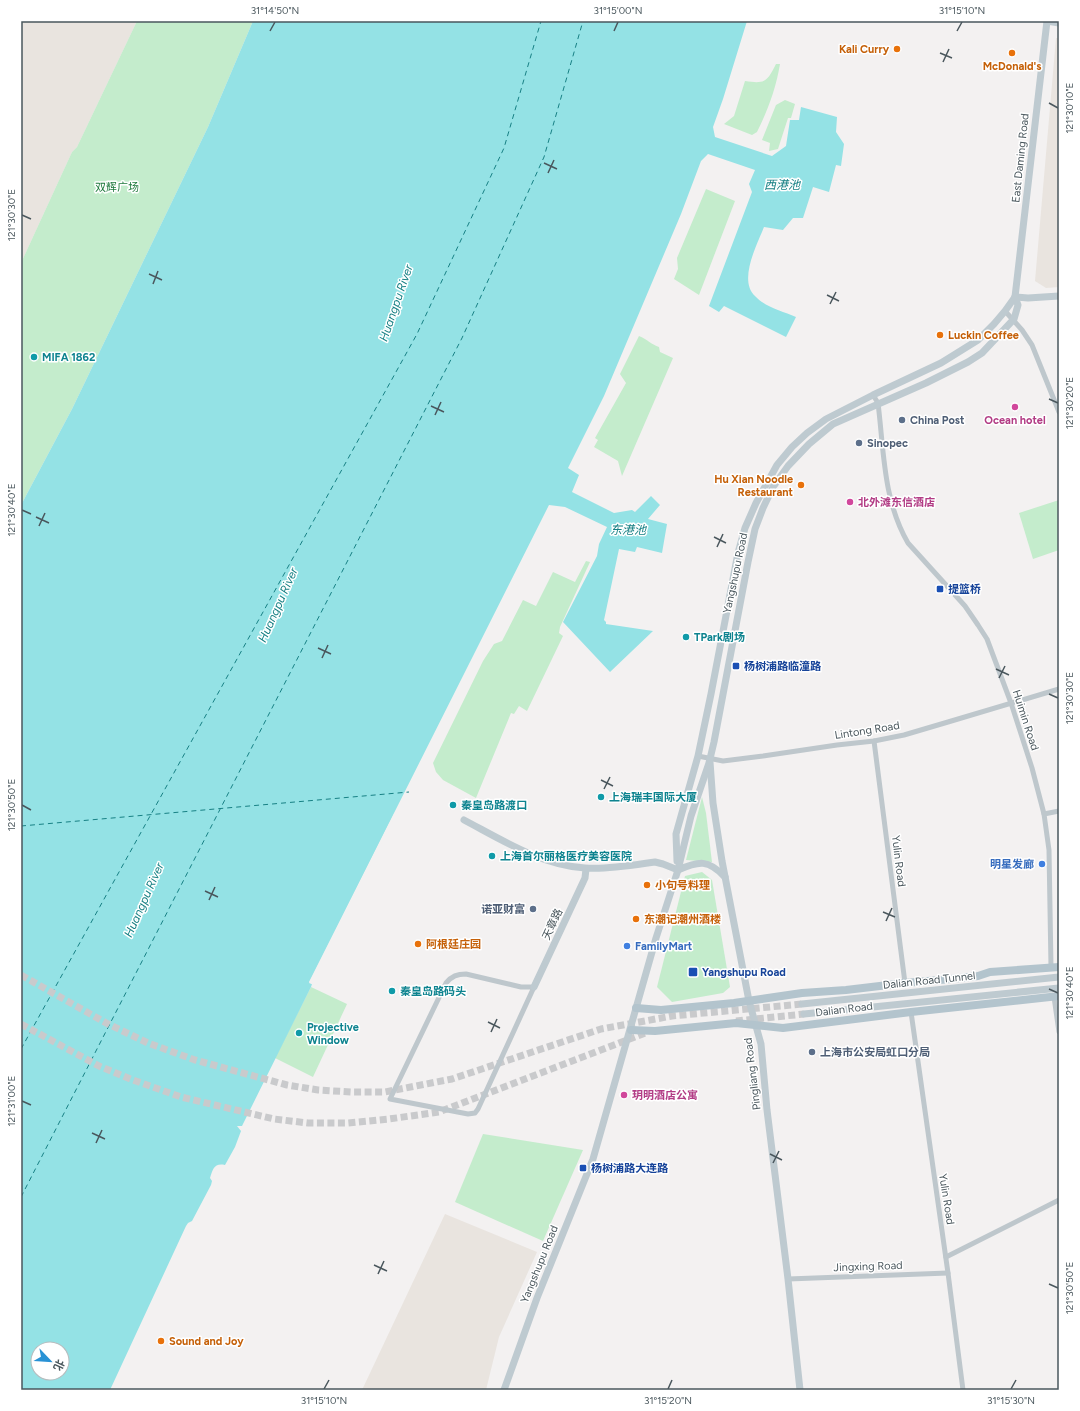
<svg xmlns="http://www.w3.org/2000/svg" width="1080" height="1411" viewBox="0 0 1080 1411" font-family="Figtree,'Noto Sans SC',sans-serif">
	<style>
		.commercial { fill: #e9e4df }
		.green { fill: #c4eccc }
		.water { fill: #94e2e5; fill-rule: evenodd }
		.pier { fill: #f3f1f1 }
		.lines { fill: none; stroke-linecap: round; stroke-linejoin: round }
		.ferry { stroke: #178084; stroke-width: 1; stroke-dasharray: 5 4; stroke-linecap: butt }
		.secondary-tunnel { stroke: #c9cacc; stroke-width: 7; stroke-dasharray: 7 3.5; stroke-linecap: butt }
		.street { stroke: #bec7cc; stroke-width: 5 }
		.secondary { stroke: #becad0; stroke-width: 7 }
		.primary { stroke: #b3c4cd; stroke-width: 8 }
		.ticks { fill: none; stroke: #4a575d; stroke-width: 1.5 }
		.food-dot { fill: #e8710a; stroke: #fff; stroke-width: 1.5 }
		.culture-dot { fill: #0f9aa8; stroke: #fff; stroke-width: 1.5 }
		.hotel-dot { fill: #d1479c; stroke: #fff; stroke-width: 1.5 }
		.service-dot { fill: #5c6f8a; stroke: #fff; stroke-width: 1.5 }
		.transit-dot { fill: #1a4fb4; stroke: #fff; stroke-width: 1.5 }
		.shop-dot { fill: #3f7fe0; stroke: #fff; stroke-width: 1.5 }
		.labels { text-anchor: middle; stroke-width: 3; stroke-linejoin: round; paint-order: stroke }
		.food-label { font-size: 11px; font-weight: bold; fill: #c56008; stroke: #fff; text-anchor: start }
		.street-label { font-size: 11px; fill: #4a575d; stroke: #fff }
		.park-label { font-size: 11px; fill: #1f793d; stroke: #fff }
		.culture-label { font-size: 11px; font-weight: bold; fill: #0d838f; stroke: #fff; text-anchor: start }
		.service-label { font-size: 11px; font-weight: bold; fill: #4e5e75; stroke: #fff; text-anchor: start }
		.hotel-label { font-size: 11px; font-weight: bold; fill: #b23c85; stroke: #fff; text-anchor: start }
		.transit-label { font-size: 11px; font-weight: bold; fill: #164399; stroke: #fff; text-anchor: start }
		.shop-label { font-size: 11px; font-weight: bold; fill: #366cbe; stroke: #fff; text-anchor: end }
		.water-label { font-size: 12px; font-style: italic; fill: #178084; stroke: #fff }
		.neatline { fill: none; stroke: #4a575d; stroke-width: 1.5 }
		.ticks-label { font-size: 10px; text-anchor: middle; fill: #4a575d }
	</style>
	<rect width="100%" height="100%" fill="#f3f1f1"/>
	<g class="commercial">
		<path d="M21,21H137L77,147L72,152L21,263Z"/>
		<path d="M1056,38H1059V287L1046,288L1035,281Z"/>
		<path d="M445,1214L537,1252L499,1337L486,1390H362Z"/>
	</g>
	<g class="green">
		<path d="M137,21H253L208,127L72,409L21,505V263L72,152L77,147Z"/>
		<path d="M776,64H780C776,88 768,110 757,132L752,135L724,124L734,116L745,81C765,84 767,82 776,64Z"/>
		<path d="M785,100L795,104L791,118H788L778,149L769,151L770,143L762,140L776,105Z"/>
		<path d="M706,189L735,201L699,295L674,279L678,269L677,258Z"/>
		<path d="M639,336C647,339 652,345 659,347L660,352L673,358L622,476L618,461L594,447L598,440L595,438L626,383L620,374Z"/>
		<path d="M1059,500V550L1033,559L1019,513Z"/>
		<path d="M586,561L590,562L560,627L559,633L563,636L527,711L519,706L514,714L511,713L476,798L443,780L436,772L433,763L483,661L494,644L502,641L523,600L536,606L553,572L575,582Z"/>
		<path d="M702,797L706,813L712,862L686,860Z"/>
		<path d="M702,872L712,880L730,987L723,993L672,1002L657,987L685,876Z"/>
		<path d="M311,987L347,1004L313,1077L275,1058Z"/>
		<path d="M483,1134L583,1150L543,1241L455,1202Z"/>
	</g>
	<path class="water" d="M253,21H747L723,99L713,127L715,137L772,156L786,146L790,120H799L801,107L837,117L836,132L844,144L841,166L836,165L829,192L813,187L803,218H793L783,230L764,227C757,245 738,280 755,296C765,307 782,311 796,317L786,337L724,306L719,312L709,306L752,192L749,184L755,170L708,154L701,161L681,214L604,396L568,468L579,475L572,492L614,513L632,510L635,512L651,496L660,505L648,519L667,524L662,553L637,547L635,552L619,549L604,620L606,622V624L653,631L610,672L563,622L597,556L599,544L607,527L565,507L549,505L309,982L312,984L311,987L242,1126H237L241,1131L235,1147L225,1165C214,1163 213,1169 210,1178L212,1181L211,1185L192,1221L188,1223L186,1226L110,1390H21V505L72,409L208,127ZM38,1349H62V1373H38Z"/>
	<path class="pier" d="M394,814L396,815L312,982L314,985L309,983Z"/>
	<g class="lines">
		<g class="ferry">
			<path d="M21,826L409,792"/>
			<path d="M21,1049L417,334L504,148L541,21"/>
			<path d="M21,1197L462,338L544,157L583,21"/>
		</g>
		<g class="secondary-tunnel">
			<path d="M21,975L108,1024L148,1043L195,1060L287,1085L318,1090L351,1092H385L452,1079L601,1029L672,1016L802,1004"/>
			<path d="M736,1021L804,1014"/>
			<path d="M21,1024L99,1066L133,1080L181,1097L274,1119L308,1123H348L389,1119L439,1112L648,1032"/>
		</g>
		<g class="street">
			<path d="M1005,311L1022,330L1032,345L1059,412"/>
			<path d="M873,395L878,403C884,451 883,500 908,543L965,606L978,625L987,639L1011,703L1032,768L1044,814L1049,850L1051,967"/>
			<path d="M874,741L905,983"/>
			<path d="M698,756L723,761L763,756L837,745L874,741L904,735L948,722L1059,689"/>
			<path d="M1044,814L1059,811"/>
			<path d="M466,974L521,987H534L478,1109L475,1113L468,1114L390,1099L446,983C452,976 457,974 466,974Z"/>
			<path d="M1054,997L1059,1032"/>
			<path d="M911,1012L948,1273L963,1390"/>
			<path d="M946,1257L1059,1200"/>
			<path d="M788,1279L948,1273"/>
		</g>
		<g class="secondary">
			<path d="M1047,21L1059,23"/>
			<path d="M1015,297L1028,298L1059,296"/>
			<path d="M710,762L713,803L722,861L749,1001L761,1044L767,1110L788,1279L800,1390"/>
			<path d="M464,820C502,840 541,865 585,868C606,870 634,865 655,862L663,864L678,870"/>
			<path d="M677,861L676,834L698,756L711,694L738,553L745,528L756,503L777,465L792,447L807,433L826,419L873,395L941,363L978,340L994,324L1005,311L1015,297L1047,21"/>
			<path d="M678,870C699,861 708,859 725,877"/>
			<path d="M534,987L585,878L586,869"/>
			<path d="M802,1004L1059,977"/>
			<path d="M804,1014L1059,988"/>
			<path d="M504,1390L537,1298L593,1159L656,938L678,870L691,816L709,763L714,742L748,562L755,529L763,508L773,487L788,466L809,444L833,424L926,383L968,362L982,353L1014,319L1018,305L1015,297"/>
		</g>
		<g class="primary">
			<path d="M636,1008L661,1010L734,1003L802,993L846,990L905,983L951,979L978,976L990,972L1059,967"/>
			<path d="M631,1030L655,1031L736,1023L783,1028L911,1012L1059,996"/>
		</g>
	</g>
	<path class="ticks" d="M270,31L275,22M614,31L618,22M957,31L962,22M940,53L952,58M943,62L949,49M1049,103L1058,108M544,163L557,169M548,173L554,160M22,215L31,219M149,274L162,280M153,284L158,271M827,295L839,301M830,304L836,292M1049,399L1058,403M431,406L444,412M435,415L441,402M22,510L31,514M36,517L49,523M39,526L45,513M714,537L726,543M717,547L723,534M318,648L331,654M322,658L328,645M996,669L1009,675M999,678L1005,666M1049,694L1058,698M601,780L613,786M604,789L610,777M22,805L31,810M205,891L218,897M209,900L215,887M883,912L895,917M886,921L892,908M1049,989L1058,993M488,1022L500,1028M491,1032L497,1019M22,1101L31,1105M92,1133L105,1139M96,1143L102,1130M770,1154L782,1160M773,1163L779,1151M374,1265L387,1271M378,1274L384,1261M1049,1284L1058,1288M324,1389L329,1380M668,1389L672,1380M1011,1389L1016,1380"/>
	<g class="food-dot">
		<circle cx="897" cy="49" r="4"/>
		<circle cx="1012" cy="53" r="4"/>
		<circle cx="940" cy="335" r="4"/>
		<circle cx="801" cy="485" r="4"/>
		<circle cx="647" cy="885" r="4"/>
		<circle cx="636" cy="919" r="4"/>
		<circle cx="418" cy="944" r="4"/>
		<circle cx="161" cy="1341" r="4"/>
	</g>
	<g class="culture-dot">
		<circle cx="34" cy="357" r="4"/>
		<circle cx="686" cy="637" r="4"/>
		<circle cx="601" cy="797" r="4"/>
		<circle cx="453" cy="805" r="4"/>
		<circle cx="492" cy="856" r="4"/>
		<circle cx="392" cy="991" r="4"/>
		<circle cx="299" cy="1033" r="4"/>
	</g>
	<g class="hotel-dot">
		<circle cx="1015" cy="407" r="4"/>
		<circle cx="850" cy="502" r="4"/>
		<circle cx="624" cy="1095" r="4"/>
	</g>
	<g class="service-dot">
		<circle cx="902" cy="420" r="4"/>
		<circle cx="859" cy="443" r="4"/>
		<circle cx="533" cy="909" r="4"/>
		<circle cx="812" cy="1052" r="4"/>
	</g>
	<g class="transit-dot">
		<rect x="936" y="585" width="8" height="8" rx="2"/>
		<rect x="732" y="662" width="8" height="8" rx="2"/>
		<rect x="688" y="967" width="10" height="10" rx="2"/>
		<rect x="579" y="1164" width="8" height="8" rx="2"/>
	</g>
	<g class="shop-dot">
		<circle cx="1042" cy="864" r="4"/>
		<circle cx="627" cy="946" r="4"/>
	</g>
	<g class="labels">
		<g class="food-label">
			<text x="889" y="53" text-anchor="end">Kali Curry</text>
			<text x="1012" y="70" text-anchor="middle">McDonald's</text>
			<text x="948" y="339">Luckin Coffee</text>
			<text x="793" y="483" text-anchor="end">Hu Xian Noodle<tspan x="793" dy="13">Restaurant</tspan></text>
			<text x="655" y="889">小句号料理</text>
			<text x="644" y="923">东潮记潮州酒楼</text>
			<text x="426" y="948">阿根廷庄园</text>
			<text x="169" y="1345">Sound and Joy</text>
		</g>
		<g class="street-label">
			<text transform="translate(1020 158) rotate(-84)" y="4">East Daming Road</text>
			<text transform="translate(735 573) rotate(-78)" y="4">Yangshupu Road</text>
			<text transform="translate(1026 720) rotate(72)" y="4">Huimin Road</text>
			<text transform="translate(867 730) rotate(-9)" y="4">Lintong Road</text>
			<text transform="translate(899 861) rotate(83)" y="4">Yulin Road</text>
			<text transform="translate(552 924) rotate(-65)" y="4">天章路</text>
			<text transform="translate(929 980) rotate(-6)" y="4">Dalian Road Tunnel</text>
			<text transform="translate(844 1009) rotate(-7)" y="4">Dalian Road</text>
			<text transform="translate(752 1074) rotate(-97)" y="4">Pingliang Road</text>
			<text transform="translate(947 1199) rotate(81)" y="4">Yulin Road</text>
			<text transform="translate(539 1264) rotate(-68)" y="4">Yangshupu Road</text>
			<text transform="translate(868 1266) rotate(-2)" y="4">Jingxing Road</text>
		</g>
		<g class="park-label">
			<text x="117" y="191">双辉广场</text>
		</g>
		<g class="culture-label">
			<text x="42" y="361">MIFA 1862</text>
			<text x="694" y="641">TPark剧场</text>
			<text x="609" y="801">上海瑞丰国际大厦</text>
			<text x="461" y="809">秦皇岛路渡口</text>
			<text x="500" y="860">上海首尔丽格医疗美容医院</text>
			<text x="400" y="995">秦皇岛路码头</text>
			<text x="307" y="1031">Projective<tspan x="307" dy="13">Window</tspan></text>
		</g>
		<g class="service-label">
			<text x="910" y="424">China Post</text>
			<text x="867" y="447">Sinopec</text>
			<text x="525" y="913" text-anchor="end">诺亚财富</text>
			<text x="820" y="1056">上海市公安局虹口分局</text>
		</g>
		<g class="hotel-label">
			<text x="1015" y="424" text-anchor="middle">Ocean hotel</text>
			<text x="858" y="506">北外滩东信酒店</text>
			<text x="632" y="1099">玥明酒店公寓</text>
		</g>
		<g class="transit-label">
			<text x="948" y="593">提篮桥</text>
			<text x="744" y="670">杨树浦路临潼路</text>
			<text x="702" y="976">Yangshupu Road</text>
			<text x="591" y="1172">杨树浦路大连路</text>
		</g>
		<g class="shop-label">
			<text x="1034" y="868">明星发廊</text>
			<text x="635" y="950" text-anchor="start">FamilyMart</text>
		</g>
		<g class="water-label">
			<text x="782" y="189">西港池</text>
			<text transform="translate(396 303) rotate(-71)" y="4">Huangpu River</text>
			<text x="628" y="534">东港池</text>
			<text transform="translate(278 605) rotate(-66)" y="4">Huangpu River</text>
			<text transform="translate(144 900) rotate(-66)" y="4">Huangpu River</text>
		</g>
	</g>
	<rect width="1080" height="1411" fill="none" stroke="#ffffff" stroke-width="44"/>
	<g transform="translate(50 1361) rotate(115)"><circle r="19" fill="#ffffff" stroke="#b7bcbe"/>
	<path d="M0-3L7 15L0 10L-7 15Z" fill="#2992d5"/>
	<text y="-6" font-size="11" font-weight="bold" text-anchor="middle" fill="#4a575d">北</text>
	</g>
	<rect x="22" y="22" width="1036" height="1367" class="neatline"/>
	<g class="ticks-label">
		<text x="275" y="14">31°14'50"N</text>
		<text x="618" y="14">31°15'00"N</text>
		<text x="962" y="14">31°15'10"N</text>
		<text transform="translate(1069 108) rotate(-90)" y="4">121°30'10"E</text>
		<text transform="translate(11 215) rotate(-90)" y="4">121°30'30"E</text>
		<text transform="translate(1069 403) rotate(-90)" y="4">121°30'20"E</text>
		<text transform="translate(11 510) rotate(-90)" y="4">121°30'40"E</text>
		<text transform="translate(1069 698) rotate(-90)" y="4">121°30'30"E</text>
		<text transform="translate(11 805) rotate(-90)" y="4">121°30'50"E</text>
		<text transform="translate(1069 993) rotate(-90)" y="4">121°30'40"E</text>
		<text transform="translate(11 1101) rotate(-90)" y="4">121°31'00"E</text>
		<text transform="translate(1069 1288) rotate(-90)" y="4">121°30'50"E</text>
		<text x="324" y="1404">31°15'10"N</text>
		<text x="668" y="1404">31°15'20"N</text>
		<text x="1011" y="1404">31°15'30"N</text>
	</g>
</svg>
